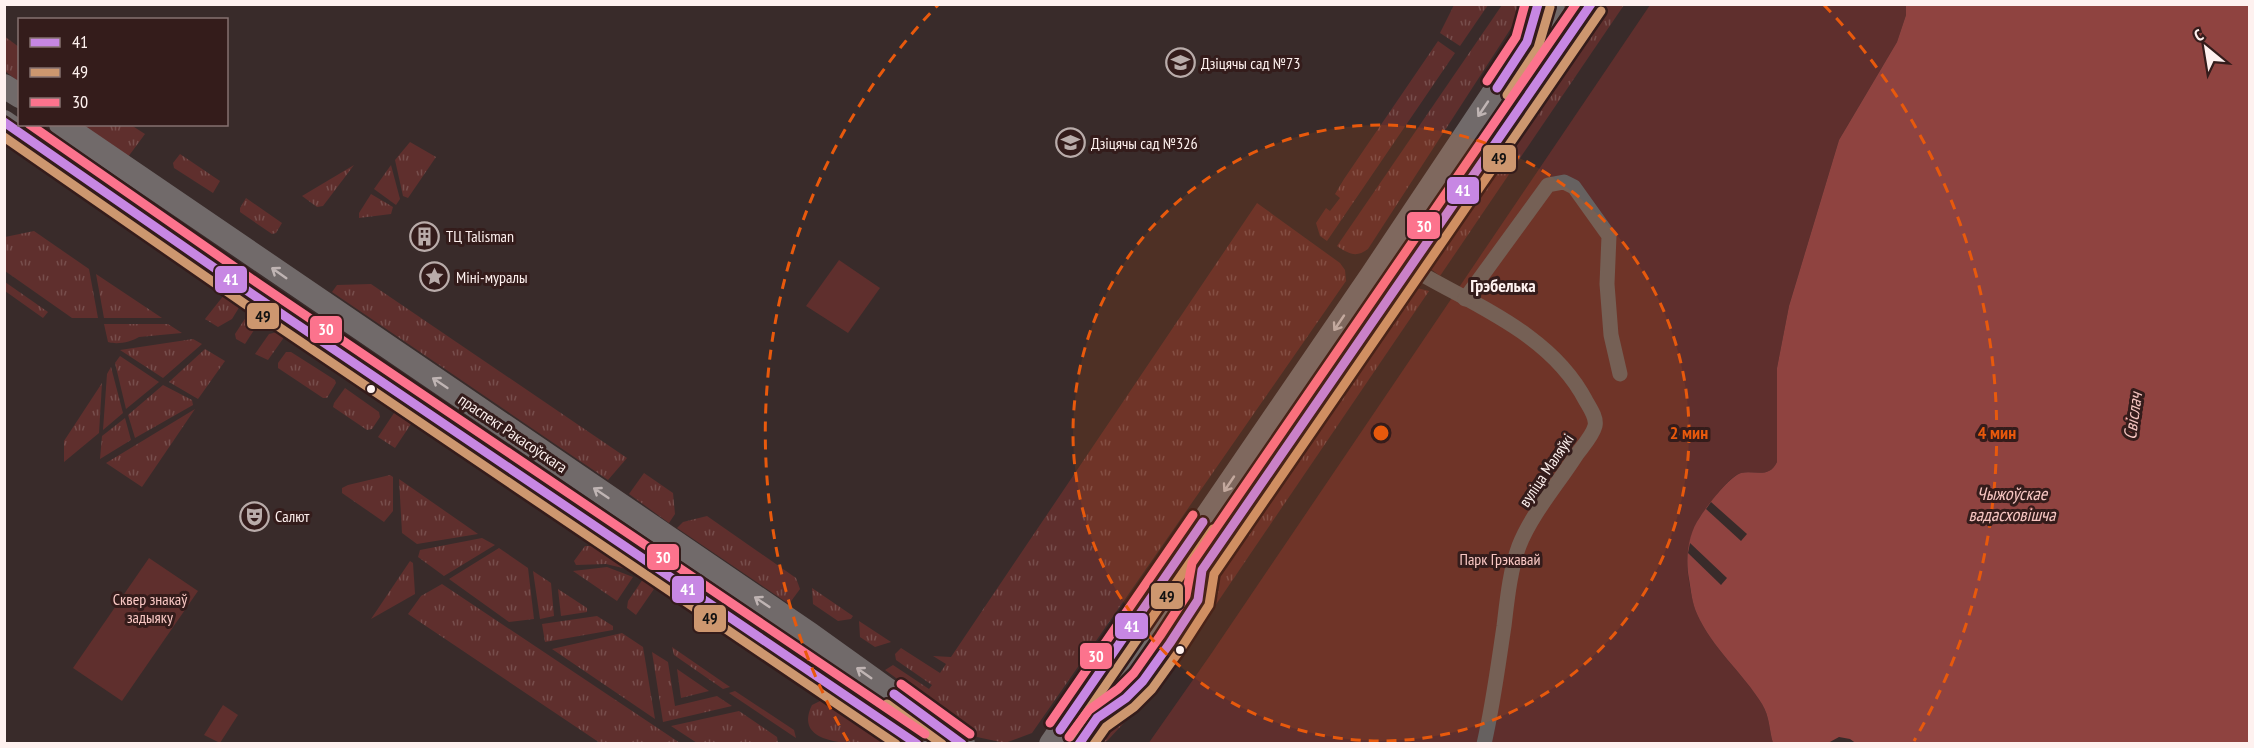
<svg xmlns="http://www.w3.org/2000/svg" width="2254" height="748" viewBox="0 0 2254 748" font-family="'PT Sans Narrow',sans-serif">
	<style>
		.grass { fill: url(#grass-tufts) }
		.park { fill: #5f2f2d }
		.water { fill: #8f4340 }
		.pier { fill: #392b2a }
		.lines { fill: none; stroke-linecap: round; stroke-linejoin: round }
		.minor { stroke: #666160; stroke-width: 15 }
		.primary { stroke: #716a6a; stroke-width: 24 }
		.bus-1-casing { stroke: #341c1b; stroke-width: 14 }
		.bus-2-casing { stroke: #341c1b; stroke-width: 14 }
		.bus-3-casing { stroke: #341c1b; stroke-width: 14 }
		.bus-1 { stroke: #c787e3; stroke-width: 9 }
		.bus-2 { stroke: #cd976f; stroke-width: 9 }
		.bus-3 { stroke: #fc738d; stroke-width: 9 }
		.oneway { stroke: #bfb4b3 }
		.ring { fill: none; stroke: #e8590c; stroke-width: 3; stroke-dasharray: 10 8 }
		.bus-dot { fill: #fef1ef; stroke: #341c1b; stroke-width: 2 }
		.labels { text-anchor: middle; stroke-width: 6; stroke-linejoin: round; paint-order: stroke }
		.poi-label { font-size: 16px; fill: #fef1ef; stroke: #341c1b; text-anchor: start }
		.street-label { font-size: 16px; fill: #fef1ef; stroke: #341c1b }
		.park-label { font-size: 16px; fill: #f9c8c4; stroke: #341c1b }
		.neighbourhood-label { font-size: 18px; font-weight: bold; fill: #fef1ef; stroke: #341c1b }
		.water-label { font-size: 18px; font-style: italic; fill: #f7c6c2; stroke: #341c1b }
		.centre { fill: #e8590c; stroke: #341c1b; stroke-width: 3 }
		.ring-label { font-size: 18px; text-anchor: middle; font-weight: bold; fill: #e8590c; stroke: #341c1b; stroke-width: 6; stroke-linejoin: round; paint-order: stroke }
		.line-badge { stroke: #341c1b; stroke-width: 2 }
		.badge-label { font-size: 16px; text-anchor: middle; font-weight: bold; fill: #fff }
		.pale-badge-label { font-size: 16px; text-anchor: middle; font-weight: bold; fill: #111 }
	</style>
	<defs>
		<pattern id="grass-tufts" width="24" height="20" patternUnits="userSpaceOnUse" patternTransform="scale(1.5)"><rect width="24" height="20" fill="#5f2f2d"/><path d="M3 7l-1-3M5 7V3M7 7l1-3M15 17l-1-3M17 17v-4M19 17l1-3" fill="none" stroke="#774e4c"/></pattern>
	</defs>
	<rect width="100%" height="100%" fill="#392b2a"/>
	<g class="grass">
		<path d="M1454,5H1488L1460,46L1440,33Z"/>
		<path d="M1502,5H1526L1368,249C1356,258 1349,254 1337,246Z"/>
		<path d="M1565,5H1574L1391,273L1386,274L1384,270Z"/>
		<path d="M1604,5H1624L1440,276L1427,266L1428,263Z"/>
		<path d="M4,36L19,47V82L5,71Z"/>
		<path d="M1438,41L1455,53L1327,241L1320,236L1316,223L1326,208L1330,211L1340,198L1335,194L1344,179Z"/>
		<path d="M82,125H131L145,134L128,157Z"/>
		<path d="M410,142L436,157L408,198L403,196L395,160Z"/>
		<path d="M180,154L220,181L213,193L174,168L173,163Z"/>
		<path d="M354,165L323,206L317,207L302,196Z"/>
		<path d="M391,165L400,199L396,205L374,189Z"/>
		<path d="M371,194L393,207L391,214L359,218V213Z"/>
		<path d="M246,198L282,223L276,233L272,234L240,212V208Z"/>
		<path d="M1257,203L1340,263L1345,270L1346,281L1032,733L1005,743L977,737L885,670L893,665L929,689L932,685L896,660L895,654L901,648L940,673L946,664L933,656L951,657Z"/>
		<path d="M34,231L89,269L98,318H72L5,271V237Z"/>
		<path d="M96,274L162,318H104Z"/>
		<path d="M5,282L48,312L43,318L5,291Z"/>
		<path d="M371,284L627,458L608,480L332,292L337,285Z"/>
		<path d="M1374,288L1378,293L1082,729L1076,725Z"/>
		<path d="M1417,288L1429,291L1200,628L1194,624L1216,577L1411,291Z"/>
		<path d="M224,295L240,306L232,319L218,327L205,319Z"/>
		<path d="M250,311L256,316L258,324L245,344L236,339L235,334Z"/>
		<path d="M104,324H168L182,333L139,337C131,342 117,345 108,342Z"/>
		<path d="M277,332L285,336L268,360L255,354L269,334Z"/>
		<path d="M193,339L202,344L163,378L120,350Z"/>
		<path d="M205,349L225,361L198,399L169,382Z"/>
		<path d="M286,352H291L335,380L336,383L327,398H323L278,368V363Z"/>
		<path d="M120,356L159,382L126,409L115,363Z"/>
		<path d="M111,367L123,413L103,430L107,374Z"/>
		<path d="M102,383L99,433L64,462V441Z"/>
		<path d="M163,385L192,400L193,405L135,438L128,415Z"/>
		<path d="M345,388L379,412L380,417L372,429L367,430L333,407L334,403Z"/>
		<path d="M195,409L142,487L106,463Z"/>
		<path d="M396,410L413,421L395,448L378,437Z"/>
		<path d="M125,418L131,440L100,459L102,436Z"/>
		<path d="M644,473L673,493L675,514L669,523L629,494Z"/>
		<path d="M390,475L393,477V511L384,522L342,493V488L348,485Z"/>
		<path d="M399,479L478,534L417,544L402,533Z"/>
		<path d="M707,516L796,578L800,589L789,604L677,528L683,522Z"/>
		<path d="M482,538L495,545L444,576L418,557L420,550Z"/>
		<path d="M585,546H596L635,571L606,564L576,565L574,561Z"/>
		<path d="M499,548L528,568L534,619L509,622L449,579Z"/>
		<path d="M410,561L413,563L415,594L371,619Z"/>
		<path d="M607,567L633,577L617,601L573,571Z"/>
		<path d="M533,571L551,583L554,616L540,619Z"/>
		<path d="M643,579L654,589L636,615L627,608L628,601Z"/>
		<path d="M442,584L680,743H681H600L408,614L421,596Z"/>
		<path d="M812,588L853,616L851,619L838,621L813,604Z"/>
		<path d="M558,589L587,608V612L561,616Z"/>
		<path d="M597,616L613,626V630L545,642L542,624Z"/>
		<path d="M859,621L891,642L875,647L860,637Z"/>
		<path d="M622,633L643,647L655,719L552,649Z"/>
		<path d="M672,647L730,687L723,689L674,655Z"/>
		<path d="M652,652L668,662L675,706L717,696L732,706L663,722Z"/>
		<path d="M677,669L709,691L681,698Z"/>
		<path d="M735,691L794,730L796,738L729,693Z"/>
		<path d="M1141,692L1148,697L1107,741L1100,743L1095,740L1119,711Z"/>
		<path d="M822,700L887,743C860,744 791,748 812,705Z"/>
		<path d="M739,711L777,737L778,743H697L671,726Z"/>
	</g>
	<g class="park">
		<path d="M1650,5H1906V15L1897,42L1839,140L1789,306L1777,368V462C1769,479 1755,470 1741,473C1729,476 1707,507 1700,517C1690,533 1685,555 1688,574C1690,588 1692,602 1697,614C1712,648 1743,673 1762,704C1770,717 1769,730 1773,743L1148,744L1211,654Z"/>
		<path d="M839,260L880,288L848,333L806,306Z"/>
		<path d="M149,558L198,591L122,701L73,668Z"/>
		<path d="M223,705L238,715L220,743L204,735Z"/>
	</g>
	<path class="water" d="M1906,5H2249V743L1857,744L1850,739L1839,737L1828,743H1773C1769,730 1770,717 1762,704C1743,673 1712,648 1697,614C1692,603 1691,591 1689,579C1685,558 1688,534 1700,517C1706,507 1730,476 1741,473C1755,470 1769,479 1777,462V368L1789,306L1839,140L1897,42L1906,15Z"/>
	<g class="pier">
		<path d="M1711,502L1747,534L1741,541L1706,509Z"/>
		<path d="M1690,543L1727,578L1721,585L1688,553Z"/>
	</g>
	<g class="lines">
		<g class="minor">
			<path d="M1411,268C1473,305 1551,333 1586,401C1590,408 1597,418 1595,426C1592,437 1581,448 1575,457C1557,485 1531,515 1519,546C1510,570 1507,601 1504,626C1498,666 1493,705 1484,744"/>
			<path d="M1465,299L1548,185L1564,182L1574,187L1609,236L1607,284L1611,335L1620,374"/>
		</g>
		<g class="primary">
			<path d="M4,86L20,96"/>
			<path d="M4,122L252,294L918,744"/>
			<path d="M61,124L811,635L963,744"/>
			<path d="M1051,744L1372,275L1553,4"/>
			<path d="M1079,744L1417,259L1591,4"/>
		</g>
		<defs>
			<g id="bus-1">
				<path d="M1497,88L1527,42L1538,4"/>
				<path d="M4,122L252,294L917,744"/>
				<path d="M894,694L962,744"/>
				<path d="M1060,730L1203,522"/>
				<path d="M1079,744L1097,718L1126,698L1143,681L1170,643L1198,600L1202,570L1591,4"/>
			</g>
			<g id="bus-2">
				<path d="M1507,95L1538,48L1550,7"/>
				<path d="M4,137L245,304L896,744"/>
				<path d="M887,704L942,744"/>
				<path d="M1070,737L1213,529"/>
				<path d="M1094,744L1106,727L1134,707L1152,689L1180,650L1209,605L1214,574L1601,11"/>
			</g>
			<g id="bus-3">
				<path d="M1487,81L1516,37L1525,4"/>
				<path d="M29,124L259,284L925,734"/>
				<path d="M901,684L970,734"/>
				<path d="M1050,723L1193,515"/>
				<path d="M1069,737L1089,710L1118,689L1134,673L1160,636L1186,596L1192,563L1576,4"/>
			</g>
		</defs>
		<use href="#bus-1" class="bus-1-casing"/>
		<use href="#bus-2" class="bus-2-casing"/>
		<use href="#bus-3" class="bus-3-casing"/>
		<use href="#bus-1" class="bus-1"/>
		<use href="#bus-2" class="bus-2"/>
		<use href="#bus-3" class="bus-3"/>
	</g>
	<defs><path id="oneway-shaft" d="M-6 0H5M1.5-3L5.5 0L1.5 3" fill="none" stroke-width="1.6" stroke-linecap="round" stroke-linejoin="round" transform="scale(1.5)"/></defs>
	<g class="oneway">
		<use href="#oneway-shaft" transform="translate(1483 109) rotate(124)"/>
		<use href="#oneway-shaft" transform="translate(279 273) rotate(-145)"/>
		<use href="#oneway-shaft" transform="translate(1339 323) rotate(124)"/>
		<use href="#oneway-shaft" transform="translate(440 383) rotate(-146)"/>
		<use href="#oneway-shaft" transform="translate(1229 484) rotate(124)"/>
		<use href="#oneway-shaft" transform="translate(601 493) rotate(-146)"/>
		<use href="#oneway-shaft" transform="translate(762 602) rotate(-146)"/>
		<use href="#oneway-shaft" transform="translate(864 673) rotate(-145)"/>
	</g>
	<circle cx="1381" cy="433" r="308" fill="#e8590c" fill-opacity=".12"/>
	<g class="ring">
		<circle cx="1381" cy="433" r="308"/>
		<path d="M848 741A616 616 0 0 1 938 5M1824 5A616 616 0 0 1 1914 741"/>
	</g>
	<defs>
		<symbol id="school-ring" viewBox="-11 -11 22 22"><circle r="9.5" fill="#341c1b" stroke="#b9acaa" stroke-width="1.5"/><path d="M0-5L7-2L0 1L-7-2ZM-4 1L0 2.5L4 1V4Q0 6-4 4Z" fill="#b9acaa"/></symbol>
		<symbol id="building-ring" viewBox="-11 -11 22 22"><circle r="9.5" fill="#341c1b" stroke="#b9acaa" stroke-width="1.5"/><path d="M-4-6H4V6H1V3H-1V6H-4ZM-2.5-4.3h1.7v1.8h-1.7ZM.8-4.3h1.7v1.8H.8ZM-2.5-1h1.7V.8h-1.7ZM.8-1h1.7V.8H.8Z" fill="#b9acaa"/></symbol>
		<symbol id="sight-ring" viewBox="-11 -11 22 22"><circle r="9.5" fill="#341c1b" stroke="#b9acaa" stroke-width="1.5"/><path d="M0-6L1.8-2.2L6-1.7L2.9 1.2L3.7 5.4L0 3.3L-3.7 5.4L-2.9 1.2L-6-1.7L-1.8-2.2Z" fill="#b9acaa"/></symbol>
		<symbol id="theatre-ring" viewBox="-11 -11 22 22"><circle r="9.5" fill="#341c1b" stroke="#b9acaa" stroke-width="1.5"/><path d="M-5-5.5Q0-4 5-5.5V0Q5 5 0 6Q-5 5-5 0ZM-3.3-2.5H-1v1.5H-3.3ZM1-2.5H3.3v1.5H1ZM-2.8 1Q0 5.5 2.8 1Z" fill="#b9acaa"/></symbol>
	</defs>
	<g fill-rule="evenodd">
		<use href="#school-ring" x="1164" y="46" width="33" height="33"/>
		<use href="#school-ring" x="1054" y="126" width="33" height="33"/>
		<use href="#building-ring" x="408" y="220" width="33" height="33"/>
		<use href="#sight-ring" x="418" y="260" width="33" height="33"/>
		<use href="#theatre-ring" x="238" y="500" width="33" height="33"/>
	</g>
	<g class="bus-dot">
		<circle cx="371" cy="389" r="5"/>
		<circle cx="1180" cy="650" r="5"/>
	</g>
	<g class="labels">
		<g class="poi-label">
			<text x="1201" y="69">Дзіцячы сад №73</text>
			<text x="1091" y="149">Дзіцячы сад №326</text>
			<text x="446" y="242">ТЦ Talisman</text>
			<text x="456" y="283">Міні-муралы</text>
			<text x="275" y="522">Салют</text>
		</g>
		<g class="street-label">
			<text transform="translate(513 433) rotate(34)" y="6">праспект Ракасоўскага</text>
			<text transform="translate(1546 470) rotate(-56)" y="6">вуліца Маляўкі</text>
		</g>
		<g class="park-label">
			<text x="1500" y="565">Парк Грэкавай</text>
			<text x="150" y="605">Сквер знакаў<tspan x="150" dy="18">задыяку</tspan></text>
		</g>
		<g class="neighbourhood-label">
			<text x="1503" y="292">Грэбелька</text>
		</g>
		<g class="water-label">
			<text transform="translate(2133 416) rotate(-82)" y="6">Свіслач</text>
			<text x="2012" y="500">Чыжоўскае<tspan x="2012" dy="21">вадасховішча</tspan></text>
		</g>
	</g>
	<circle cx="1381" cy="433" r="9" class="centre"/>
	<g class="ring-label">
		<text x="1689" y="439">2 мин</text>
		<text x="1997" y="439">4 мин</text>
	</g>
	<g class="line-badge">
		<rect x="1482" y="144" width="35" height="29" rx="6" fill="#cd976f"/>
		<rect x="1446" y="176" width="34" height="29" rx="6" fill="#c787e3"/>
		<rect x="1406" y="211" width="35" height="29" rx="6" fill="#fc738d"/>
		<rect x="214" y="265" width="34" height="29" rx="6" fill="#c787e3"/>
		<rect x="246" y="302" width="34" height="28" rx="6" fill="#cd976f"/>
		<rect x="309" y="315" width="34" height="29" rx="6" fill="#fc738d"/>
		<rect x="646" y="543" width="34" height="28" rx="6" fill="#fc738d"/>
		<rect x="671" y="575" width="34" height="29" rx="6" fill="#c787e3"/>
		<rect x="1150" y="582" width="34" height="28" rx="6" fill="#cd976f"/>
		<rect x="693" y="604" width="34" height="29" rx="6" fill="#cd976f"/>
		<rect x="1114" y="612" width="35" height="28" rx="6" fill="#c787e3"/>
		<rect x="1079" y="642" width="34" height="28" rx="6" fill="#fc738d"/>
	</g>
	<g class="badge-label">
		<text x="1463" y="196">41</text>
		<text x="1424" y="232">30</text>
		<text x="231" y="285">41</text>
		<text x="326" y="335">30</text>
		<text x="663" y="563">30</text>
		<text x="688" y="595">41</text>
		<text x="1132" y="632">41</text>
		<text x="1096" y="662">30</text>
	</g>
	<g class="pale-badge-label">
		<text x="1499" y="164">49</text>
		<text x="263" y="322">49</text>
		<text x="1167" y="602">49</text>
		<text x="710" y="624">49</text>
	</g>
	<rect width="2254" height="748" fill="none" stroke="#fef1ef" stroke-width="12"/>
	<rect x="18" y="18" width="210" height="108" fill="#341c1b" stroke="#857170" stroke-width="1.5"/>
	<rect x="30" y="38" width="30" height="9" fill="#c787e3" stroke="#857170" stroke-width="1.5"/>
	<text x="72" y="48" font-size="18" fill="#fef1ef">41</text>
	<rect x="30" y="68" width="30" height="9" fill="#cd976f" stroke="#857170" stroke-width="1.5"/>
	<text x="72" y="78" font-size="18" fill="#fef1ef">49</text>
	<rect x="30" y="98" width="30" height="9" fill="#fc738d" stroke="#857170" stroke-width="1.5"/>
	<text x="72" y="108" font-size="18" fill="#fef1ef">30</text>
	<g transform="translate(2206 48) rotate(330)" stroke="#341c1b" stroke-width="4.5" paint-order="stroke">
	<path d="M0-4.5L10 22L0 15L-10 22Z" fill="#fef1ef"/>
	<text y="-9" font-size="16" font-weight="bold" text-anchor="middle" fill="#fef1ef">С</text>
	</g>
</svg>
